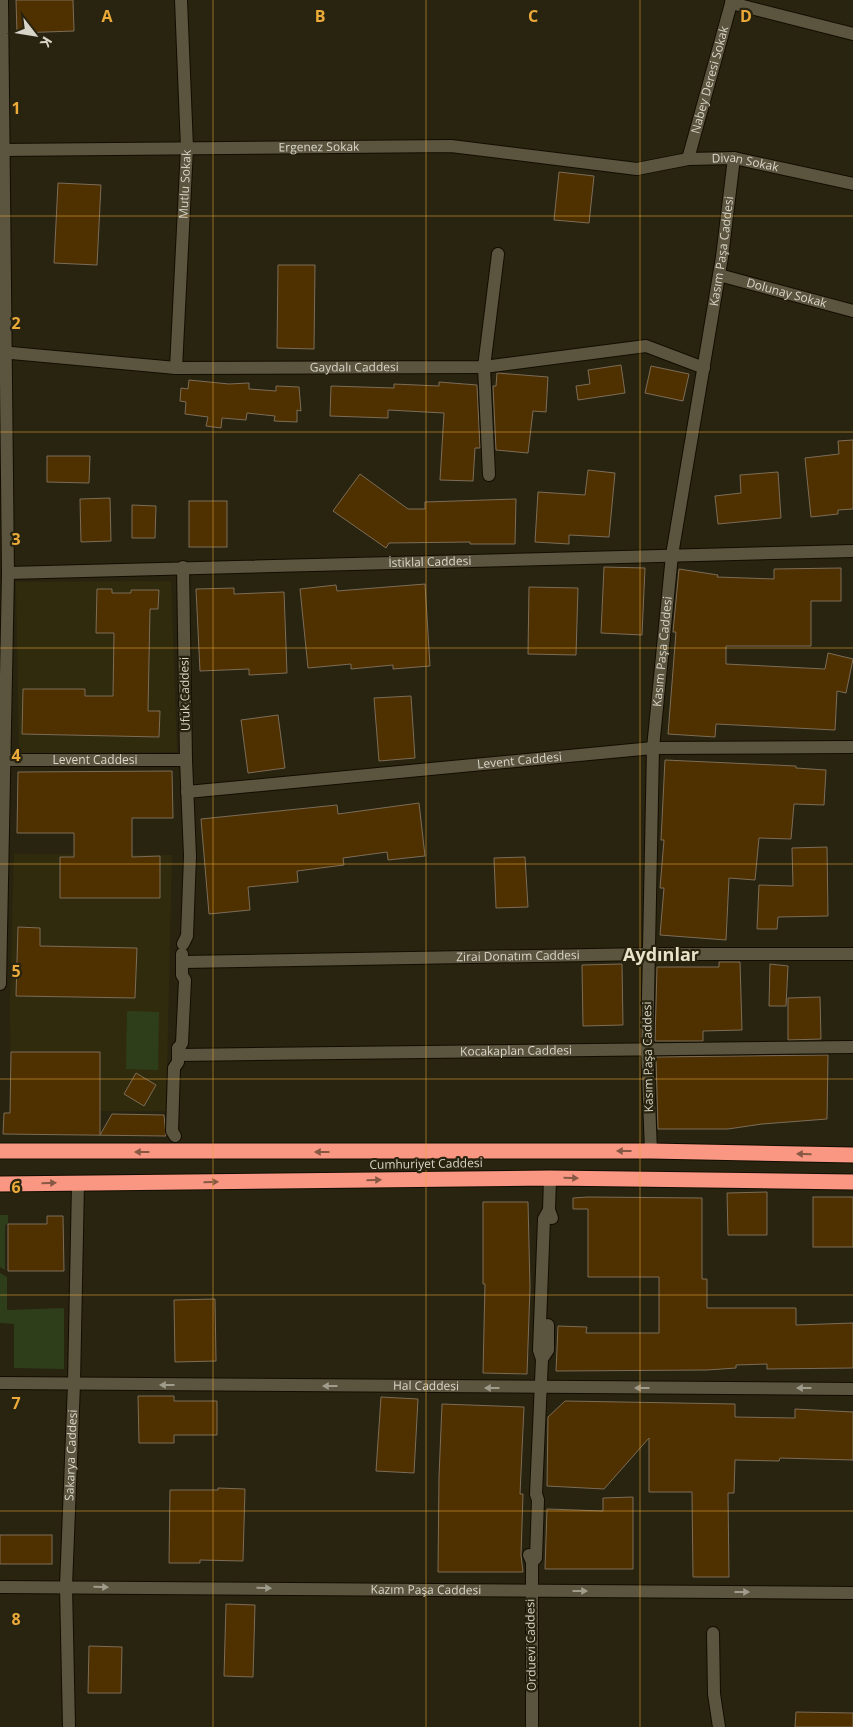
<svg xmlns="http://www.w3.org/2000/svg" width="853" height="1727" viewBox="0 0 853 1727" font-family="'Open Sans',sans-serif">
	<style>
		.built { fill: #312b0d }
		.green { fill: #2e3e1b }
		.building { fill: #4f3100; stroke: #7c6c58 }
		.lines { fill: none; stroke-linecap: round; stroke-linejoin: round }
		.minor-casing { stroke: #120d00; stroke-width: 14 }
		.highway-casing { stroke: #120d00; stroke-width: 17 }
		.minor { stroke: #5b553f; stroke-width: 12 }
		.highway { stroke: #f99783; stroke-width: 15 }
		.oneway { fill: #875843 }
		.oneway2 { fill: #a09c8b }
		.grid { fill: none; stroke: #ebaa39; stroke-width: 1; stroke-opacity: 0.55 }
		.labels { text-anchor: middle; stroke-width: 4.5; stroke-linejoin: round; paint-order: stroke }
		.street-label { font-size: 12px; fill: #d9d6c9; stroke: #29240f }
		.district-label { font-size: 18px; font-weight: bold; fill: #e9e3c9; stroke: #29240f }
		.grid-label { font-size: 16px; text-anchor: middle; font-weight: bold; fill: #ebaa39; stroke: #29240f; stroke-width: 4.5; stroke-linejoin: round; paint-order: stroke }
	</style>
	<rect width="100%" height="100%" fill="#29240f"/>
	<g class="built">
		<path d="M171,581L177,752L19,754L16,582Z"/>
		<path d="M14,854L172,855L166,1111H11L10,1000Z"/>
	</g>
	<g class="green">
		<path d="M127,1011L159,1012L158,1070L126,1069Z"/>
		<path d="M0,1215H8V1224L5,1225V1270L0,1267Z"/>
		<path d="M0,1273L7,1277V1310L64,1308V1369L14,1368V1324L0,1323Z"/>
	</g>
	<g class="building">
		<path d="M16,0H73L74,31L17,33Z"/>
		<path d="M559,172L594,176L589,223L554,220Z"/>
		<path d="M58,183L101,185L97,265L54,263Z"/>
		<path d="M278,265H315L314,349L277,348Z"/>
		<path d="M621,365L625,393L578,400L576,386L590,384L588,370Z"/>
		<path d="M651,366L689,374L683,401L645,393Z"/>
		<path d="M497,373L548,377L546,412L533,411L528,453L496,450L493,386H496Z"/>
		<path d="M189,380L229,384L249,383V389L276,391V386L299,387L301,411L297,410V422L274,421L275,416L247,413L246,420L222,418L221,428L206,426L208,417L185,414L186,402L180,401L181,388L188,389Z"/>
		<path d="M439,382L477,385L480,448H475L473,481L440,480L444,413L388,410V418L330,416L331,386L394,388V384L439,386Z"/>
		<path d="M853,440V509L838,510V514L811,517L805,458L839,454L838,441Z"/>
		<path d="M47,456H90L89,483L47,482Z"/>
		<path d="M588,470L615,473L609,537L569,535V544L535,542L538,492L585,495Z"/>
		<path d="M778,472L781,518L718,524L715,496L741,493L740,475Z"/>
		<path d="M360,474L408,509H425V502L516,499L515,544H470V542L389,543L386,548L333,511Z"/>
		<path d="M110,498L111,541L81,542L80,499Z"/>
		<rect x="189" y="501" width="38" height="46"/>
		<path d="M132,505L156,506L155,538H132Z"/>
		<path d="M604,567L645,568L642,635L601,633Z"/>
		<path d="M841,568V601H811V646H726V664L825,669L828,653L853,659L846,693L837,691L835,730L716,724L715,737L668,734L676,632H673L679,569L718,575L717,577L774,579V569Z"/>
		<path d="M425,584L430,666L393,669V665L351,669V664L308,668L300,589L336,585L337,591Z"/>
		<path d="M529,587L578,588L576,655L528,654Z"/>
		<path d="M234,588V594L284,592L287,673L249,675V669L200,671L196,589Z"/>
		<path d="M97,589H112V593H131V590H159L158,609H150L148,711H160L159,737L22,734L23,689H85V696H113L114,633H96Z"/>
		<path d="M411,696L415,758L379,761L374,698Z"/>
		<path d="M278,715L285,768L248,773L241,720Z"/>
		<path d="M665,760L796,766V768L826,770L824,805L794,804L791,839L759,838L755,880L729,878L726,940L660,935L664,888H660L664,840H661Z"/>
		<path d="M172,771L173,818H132V857L160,856V898H60V857H74V833H17L18,772Z"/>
		<path d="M419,803L425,856L388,860L387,852L343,858L344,865L297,871L298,882L248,887L250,910L209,914L201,819L337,805L338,814Z"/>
		<path d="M827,847L828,916L778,917L777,929H757L759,885L793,886L792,848Z"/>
		<path d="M525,857L528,907L496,908L494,858Z"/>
		<path d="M18,927L40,928V946L137,948L135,998L16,996Z"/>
		<path d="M719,962H740L742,1030L703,1031V1041H655L657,967H719Z"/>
		<path d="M622,964L623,1025L583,1026L582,965Z"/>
		<path d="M770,964L788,966L786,1006H769Z"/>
		<path d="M820,997L821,1039L788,1040V998Z"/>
		<path d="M11,1052H100V1135L112,1114L164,1115L166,1136L3,1134L4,1113H10Z"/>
		<path d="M828,1055L827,1119L762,1124L728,1129H658L656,1057Z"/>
		<path d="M136,1073L156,1085L144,1106L124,1094Z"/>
		<path d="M767,1192V1235H728L727,1193Z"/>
		<path d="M588,1197L702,1198V1279H707V1308H796V1325L853,1323V1368L767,1369V1364L736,1365V1368L707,1370L556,1371L558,1326L587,1327L586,1333H659V1277H588V1209H573V1198Z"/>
		<rect x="813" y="1197" width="40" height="50"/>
		<path d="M483,1202H528L530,1287L527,1374L483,1373L485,1284H483Z"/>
		<path d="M47,1216H63L64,1271H8V1224H47Z"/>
		<path d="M215,1299L216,1361L175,1362L174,1300Z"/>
		<path d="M138,1396H174V1401H217V1435H174V1443H139Z"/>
		<path d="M381,1397L418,1399L414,1473L376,1471Z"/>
		<path d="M565,1401L735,1404V1417L795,1418V1409L853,1412V1460L780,1458L779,1461L735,1460L734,1493H728L729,1577H693L692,1492H649V1438L604,1489L547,1486L548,1417Z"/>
		<path d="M442,1404L524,1407L520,1494H523L521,1555L523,1572H438L439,1477Z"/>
		<path d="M218,1488L245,1489L243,1561L200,1560V1563H169L170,1490H218Z"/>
		<path d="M633,1497V1569H545L547,1509L603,1511V1498Z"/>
		<rect x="0" y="1535" width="52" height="29"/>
		<path d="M226,1604L255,1605L253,1677L224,1676Z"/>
		<path d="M89,1646L122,1647L121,1693H88Z"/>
		<path d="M796,1712L853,1713V1727H795Z"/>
	</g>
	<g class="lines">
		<defs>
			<g id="minor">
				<path d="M731,3L853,34"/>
				<path id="s1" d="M0,150L451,146L637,169L688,159L734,158L853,184"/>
				<path id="s2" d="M688,159L732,0"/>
				<path id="s3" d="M719,275L853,311"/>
				<path id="s4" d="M0,352L176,368L484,367L646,346L704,368"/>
				<path id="s5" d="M176,368L187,148L181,0"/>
				<path d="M489,475L484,367L498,254"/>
				<path id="s6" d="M8,573L853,551"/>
				<path id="s7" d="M5,760H186"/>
				<path id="s8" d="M187,792L653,748L853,747"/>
				<path d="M183,944L187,936L190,856L186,760L183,567"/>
				<path id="s9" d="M182,962L647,954H853"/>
				<path d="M0,984L8,573L2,0"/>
				<path d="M178,1049L182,1043L185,980L182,975V954"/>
				<path id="s10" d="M178,1055L853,1047"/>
				<path d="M175,1136L172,1131L174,1068L178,1062V1048"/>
				<path id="s11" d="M651,1151L647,1048L653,748L672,555L722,257L734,158"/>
				<path d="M550,1178L549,1210L552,1218"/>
				<path d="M542,1359L548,1350V1325"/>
				<path id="s12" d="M0,1383L853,1389"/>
				<path d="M529,1555L532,1562V1727"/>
				<path d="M532,1562L536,1558L538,1500L536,1494L542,1359L539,1350L544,1219L549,1210"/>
				<path id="s13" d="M0,1587L853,1593"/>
				<path d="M713,1633L714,1694L719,1727"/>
				<path id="s14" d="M69,1727L66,1586L74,1384L78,1183"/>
			</g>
			<g id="highway">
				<path d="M0,1151H651L853,1155"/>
				<path d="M0,1184L550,1178L853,1182"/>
			</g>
		</defs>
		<use href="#minor" class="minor-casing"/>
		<use href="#highway" class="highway-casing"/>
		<use href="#minor" class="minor"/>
		<use href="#highway" class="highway"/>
	</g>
	<defs><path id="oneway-solid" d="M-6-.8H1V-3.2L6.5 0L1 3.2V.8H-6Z" transform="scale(1.25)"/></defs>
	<g class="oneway">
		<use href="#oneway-solid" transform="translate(624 1151) rotate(180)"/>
		<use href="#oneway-solid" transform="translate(142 1152) rotate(-180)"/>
		<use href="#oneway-solid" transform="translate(322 1152) rotate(180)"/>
		<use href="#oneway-solid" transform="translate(804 1154) rotate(-179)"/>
		<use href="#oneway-solid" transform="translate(571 1178) rotate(1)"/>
		<use href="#oneway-solid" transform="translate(374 1180) rotate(-1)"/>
		<use href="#oneway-solid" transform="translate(211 1182) rotate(-1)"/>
		<use href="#oneway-solid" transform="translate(49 1183) rotate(-1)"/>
	</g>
	<g class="oneway2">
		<use href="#oneway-solid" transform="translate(167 1385) rotate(-180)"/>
		<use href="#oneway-solid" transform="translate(330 1386) rotate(-180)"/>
		<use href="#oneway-solid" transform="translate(492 1388) rotate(-180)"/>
		<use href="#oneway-solid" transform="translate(642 1388) rotate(180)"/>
		<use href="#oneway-solid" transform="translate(804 1388) rotate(-180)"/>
		<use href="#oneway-solid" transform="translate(101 1587) rotate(1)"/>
		<use href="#oneway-solid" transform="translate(264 1588) rotate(1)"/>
		<use href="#oneway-solid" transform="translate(580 1591)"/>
		<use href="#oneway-solid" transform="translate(742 1592)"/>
	</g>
	<path class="grid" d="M213,0V1727M426,0V1727M640,0V1727M0,216H853M0,432H853M0,648H853M0,864H853M0,1079H853M0,1295H853M0,1511H853"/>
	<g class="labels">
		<g class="street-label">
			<text dy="4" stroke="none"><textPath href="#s2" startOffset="82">Nabey Deresi Sokak</textPath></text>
			<text dy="4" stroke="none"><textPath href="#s1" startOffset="319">Ergenez Sokak</textPath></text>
			<text dy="4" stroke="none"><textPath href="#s1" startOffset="748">Divan Sokak</textPath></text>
			<text dy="4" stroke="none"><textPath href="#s5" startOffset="184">Mutlu Sokak</textPath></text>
			<text dy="4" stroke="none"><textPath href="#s11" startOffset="905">Kasım Paşa Caddesi</textPath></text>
			<text dy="4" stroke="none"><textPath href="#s3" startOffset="70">Dolunay Sokak</textPath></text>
			<text dy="4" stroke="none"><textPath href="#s4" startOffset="355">Gaydalı Caddesi</textPath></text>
			<text dy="4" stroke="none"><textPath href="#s6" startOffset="422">İstiklal Caddesi</textPath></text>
			<text dy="4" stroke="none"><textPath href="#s11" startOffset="500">Kasım Paşa Caddesi</textPath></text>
			<text transform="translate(185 694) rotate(-91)" y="4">Ufuk Caddesi</text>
			<text dy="4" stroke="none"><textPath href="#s7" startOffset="90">Levent Caddesi</textPath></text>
			<text dy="4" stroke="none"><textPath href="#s8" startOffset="334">Levent Caddesi</textPath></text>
			<text dy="4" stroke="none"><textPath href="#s9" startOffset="336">Zirai Donatım Caddesi</textPath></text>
			<text dy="4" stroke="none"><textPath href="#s10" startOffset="338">Kocakaplan Caddesi</textPath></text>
			<text transform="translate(648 1057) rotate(-91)" y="4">Kasım Paşa Caddesi</text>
			<text transform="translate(426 1164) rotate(-1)" y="4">Cumhuriyet Caddesi</text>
			<text dy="4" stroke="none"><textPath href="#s12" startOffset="426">Hal Caddesi</textPath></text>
			<text dy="4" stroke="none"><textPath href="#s14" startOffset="272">Sakarya Caddesi</textPath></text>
			<text dy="4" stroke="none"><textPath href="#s13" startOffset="426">Kazım Paşa Caddesi</textPath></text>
			<text transform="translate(531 1645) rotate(-91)" y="4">Orduevi Caddesi</text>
		</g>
		<g class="district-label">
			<text x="661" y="961">Aydınlar</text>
		</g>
	</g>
	<g class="grid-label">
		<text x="107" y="22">A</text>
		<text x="320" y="22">B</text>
		<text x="533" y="22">C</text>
		<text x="746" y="22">D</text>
		<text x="16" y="114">1</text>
		<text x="16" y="329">2</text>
		<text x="16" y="545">3</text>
		<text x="16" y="761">4</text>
		<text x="16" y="977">5</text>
		<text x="16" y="1193">6</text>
		<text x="16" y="1409">7</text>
		<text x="16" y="1625">8</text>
	</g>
	<g transform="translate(35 35) rotate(121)" stroke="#29240f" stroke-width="4" paint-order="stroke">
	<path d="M0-4L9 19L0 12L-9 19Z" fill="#d9d6c9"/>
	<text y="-8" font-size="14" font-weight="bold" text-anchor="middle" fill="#d9d6c9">K</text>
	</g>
</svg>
